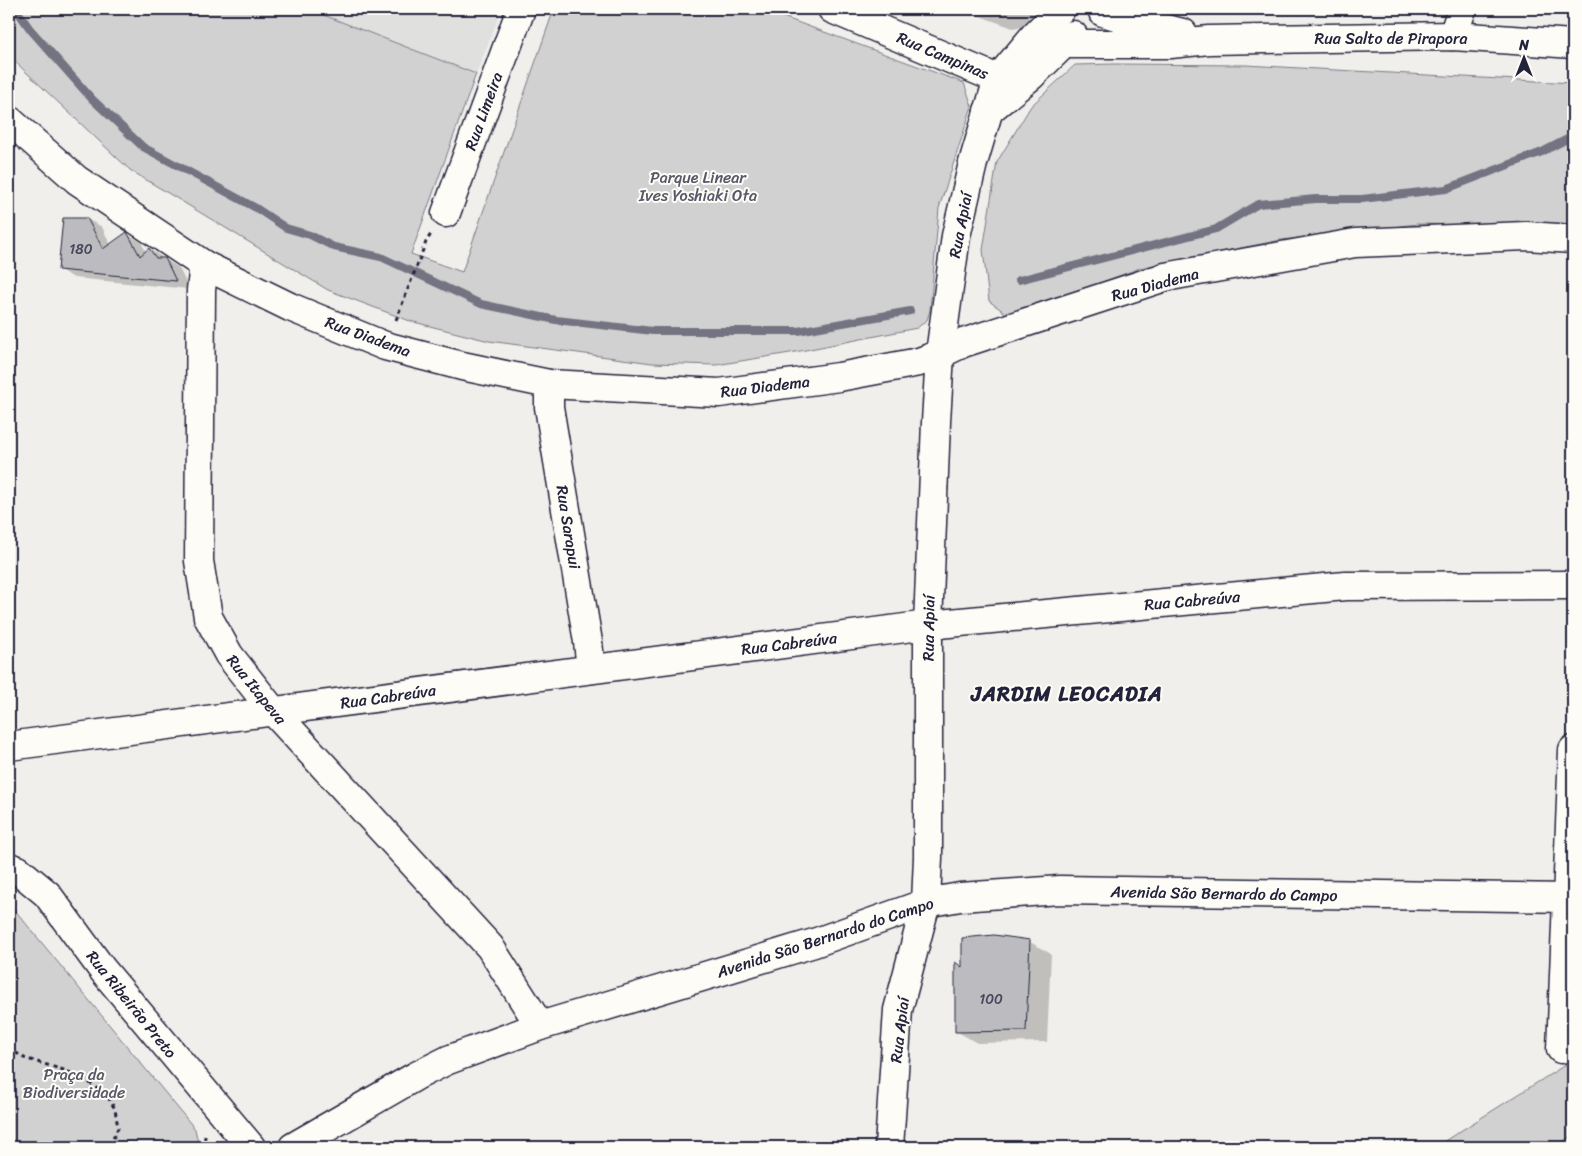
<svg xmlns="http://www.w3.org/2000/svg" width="1582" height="1156" viewBox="0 0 1582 1156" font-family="Sriracha,sans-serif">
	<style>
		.built { fill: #e0e0df }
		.green { fill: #d2d1d1; stroke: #7a7a86 }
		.shadow { fill: #0003 }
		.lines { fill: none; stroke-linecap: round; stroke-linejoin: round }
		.stream { stroke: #737381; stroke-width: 8 }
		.building { fill: #bcbcc0; stroke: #22223b }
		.minor-casing { stroke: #22223b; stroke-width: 31 }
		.major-casing { stroke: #22223b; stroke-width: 31 }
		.path { stroke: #22223b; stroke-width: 3; stroke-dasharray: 4 4; stroke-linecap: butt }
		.minor { stroke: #fdfcf7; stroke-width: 28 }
		.major { stroke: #fdfcf7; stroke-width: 28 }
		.labels { text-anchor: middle; stroke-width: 4; stroke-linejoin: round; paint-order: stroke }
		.number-label { font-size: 14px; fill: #48485c }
		.street-label { font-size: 16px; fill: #22223b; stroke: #fdfcf7 }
		.park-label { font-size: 16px; fill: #575768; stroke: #fdfcf7 }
		.district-label { font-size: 21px; font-weight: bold; letter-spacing: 1px; fill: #22223b; stroke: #fdfcf7 }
	</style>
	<rect width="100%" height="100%" fill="#f0efec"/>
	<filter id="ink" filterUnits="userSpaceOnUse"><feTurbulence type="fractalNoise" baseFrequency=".02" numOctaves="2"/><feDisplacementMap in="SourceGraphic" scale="10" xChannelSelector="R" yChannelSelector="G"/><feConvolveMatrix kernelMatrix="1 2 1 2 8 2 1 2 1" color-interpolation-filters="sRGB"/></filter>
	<g filter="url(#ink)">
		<path class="built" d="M308,9H502L476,74Z"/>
		<g class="green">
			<path d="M9,9H308L476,74L411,254L462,272L554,9H761L964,83L972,106L939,208L930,310L927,320L917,328L790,353L716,365L652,363L489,341L410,321L328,290L130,170L9,56Z"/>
			<path d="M1114,64L1245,65L1573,83V227L1417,224L1281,240L1140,268L1011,317L989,301L983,250L997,162L1031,106L1075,65Z"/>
			<path d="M9,903L195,1129L199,1147H9Z"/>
			<path d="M1573,1060V1136L1552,1147H1435Z"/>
		</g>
		<g class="shadow">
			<path d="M960,9H1035L1028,25L1013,28Z"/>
			<path d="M87,219L102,227L111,246L127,234L141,242L146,252L149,249L179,268L189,289L74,278L60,270Z"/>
			<path d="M1030,942L1051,954L1047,1042L977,1043L956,1031L963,969Z"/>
		</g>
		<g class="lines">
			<g class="stream">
				<path d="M16,9L30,29L92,99L143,147L256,208L286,228L310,235L334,247L381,257L481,304L556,320L653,331H798L910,311"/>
				<path d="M1019,280L1216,229L1258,204L1316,199H1362L1446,189L1542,152L1573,136"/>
			</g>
		</g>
		<g class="building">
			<path d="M63,218H87L103,249L127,232L140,256L149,248L156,258H165L176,281L58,270Z"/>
			<path d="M994,935L1030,940L1026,1031L955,1032V962L962,967V938Z"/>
		</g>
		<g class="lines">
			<defs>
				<g id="minor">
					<path d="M832,9L998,79"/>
					<path d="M1105,9L1103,12L1126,19L1183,33"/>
					<path d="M1453,36L1462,9"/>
					<path d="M1063,44H1170L1209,40L1453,36L1573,44"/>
					<path d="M988,111L1031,76L1073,35"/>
					<path d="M9,120L77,180L204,265L290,307L385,346L462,366L549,384L719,393L839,377L919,362L940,354L963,343L1165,277L1355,243L1526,236L1573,239"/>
					<path d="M446,213L521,9"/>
					<path d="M204,265L201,290L199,561L208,617L229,655L273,711L490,947L540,1026"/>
					<path d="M549,384V407L588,642L591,669"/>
					<path d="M9,746L928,625L1345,586L1573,585"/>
					<path d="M1561,1049L1573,750"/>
					<path d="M293,1147L416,1076L448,1060L540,1026L814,943L926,903L960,897L1060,890L1573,898"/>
					<path d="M889,1147L898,1010L926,903L928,857V625L936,422L940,354L956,236L973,163L998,79L1034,36L1061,9"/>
				</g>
				<path id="major" d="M9,867L18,870L47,894L102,969L251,1147"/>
			</defs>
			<use href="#minor" class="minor-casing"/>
			<use href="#major" class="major-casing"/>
			<g class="path">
				<path d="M396,320L426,242L431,234"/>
				<path d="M9,1048L24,1058L67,1071L87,1081L108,1097L115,1109L118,1128L109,1147"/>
				<path d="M204,1147L205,1136"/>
			</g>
			<use href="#minor" class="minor"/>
			<use href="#major" class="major"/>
		</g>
	</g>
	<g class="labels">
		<g class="number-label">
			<text x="81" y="254">180</text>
			<text x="991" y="1004">100</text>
		</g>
		<g class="street-label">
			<text x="1391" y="44">Rua Salto de Pirapora</text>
			<text transform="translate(943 55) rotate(23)" y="6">Rua Campinas</text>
			<text transform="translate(483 111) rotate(-70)" y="6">Rua Limeira</text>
			<text transform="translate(960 225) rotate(-79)" y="6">Rua Apiaí</text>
			<text transform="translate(1155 284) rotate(-15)" y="6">Rua Diadema</text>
			<text transform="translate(368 336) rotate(20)" y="6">Rua Diadema</text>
			<text transform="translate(765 386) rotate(-7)" y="6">Rua Diadema</text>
			<text transform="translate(569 527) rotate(81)" y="6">Rua Sarapui</text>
			<text transform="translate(1192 600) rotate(-5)" y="6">Rua Cabreúva</text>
			<text transform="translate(928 628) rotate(-89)" y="6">Rua Apiaí</text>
			<text transform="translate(789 643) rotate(-7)" y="6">Rua Cabreúva</text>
			<text transform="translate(257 689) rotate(51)" y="6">Rua Itapeva</text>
			<text transform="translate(388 696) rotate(-8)" y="6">Rua Cabreúva</text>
			<text transform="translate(1224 893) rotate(1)" y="6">Avenida São Bernardo do Campo</text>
			<text transform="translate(825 937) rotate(-18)" y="6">Avenida São Bernardo do Campo</text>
			<text transform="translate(132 1004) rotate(51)" y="6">Rua Ribeirão Preto</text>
			<text transform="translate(899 1030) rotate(-83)" y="6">Rua Apiaí</text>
		</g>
		<g class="park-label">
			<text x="698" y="183">Parque Linear<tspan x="698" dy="18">Ives Yoshiaki Ota</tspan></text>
			<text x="74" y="1080">Praça da<tspan x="74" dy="18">Biodiversidade</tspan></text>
		</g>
		<g class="district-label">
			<text x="1067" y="701">JARDIM LEOCADIA</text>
		</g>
	</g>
	<rect width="1582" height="1156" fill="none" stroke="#fdfcf7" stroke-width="30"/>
	<rect x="15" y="15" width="1552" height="1126" fill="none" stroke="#22223b" stroke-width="2" filter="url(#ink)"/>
	<g transform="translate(1524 58)" stroke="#fdfcf7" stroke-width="4" paint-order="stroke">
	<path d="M0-4L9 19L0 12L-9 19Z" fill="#22223b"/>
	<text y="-8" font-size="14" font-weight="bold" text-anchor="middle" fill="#22223b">N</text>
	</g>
</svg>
